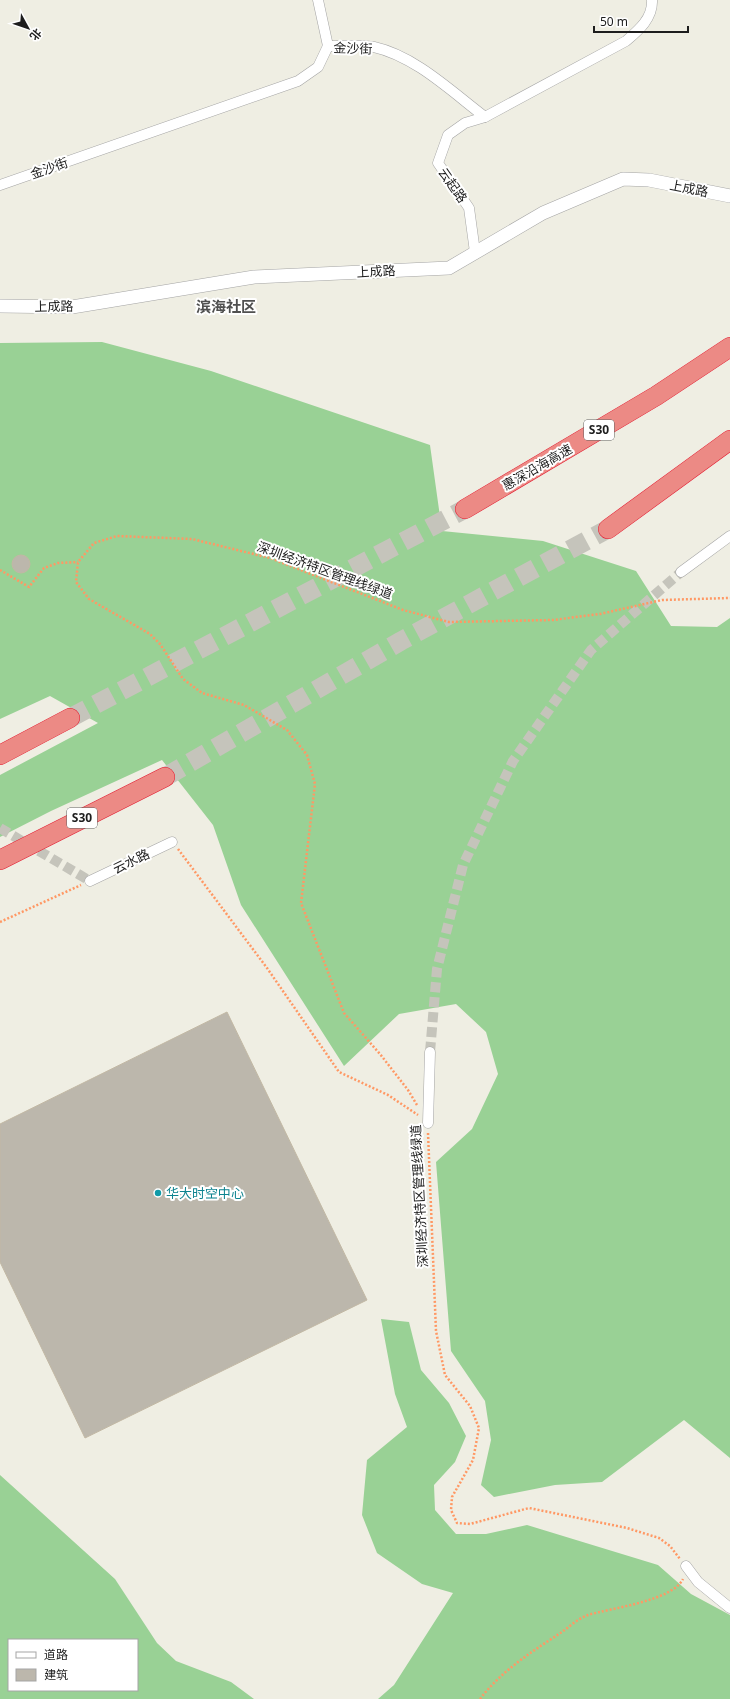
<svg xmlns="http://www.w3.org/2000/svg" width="730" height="1699" viewBox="0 0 730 1699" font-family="'Noto Sans','Noto Sans SC',sans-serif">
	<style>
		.forest { fill: #99d195; fill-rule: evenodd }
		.building { fill: #bcb7ac; stroke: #c2b8a4 }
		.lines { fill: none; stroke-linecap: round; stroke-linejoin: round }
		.minor-tunnel { stroke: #c5c4bb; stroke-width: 10; stroke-dasharray: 10 5; stroke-linecap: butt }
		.motorway-tunnel { stroke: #c5c4bb; stroke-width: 19; stroke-dasharray: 19 10; stroke-linecap: butt }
		.minor-casing { stroke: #a4a4a4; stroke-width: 11 }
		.tertiary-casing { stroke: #a4a4a4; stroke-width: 14 }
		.motorway-casing { stroke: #e31a30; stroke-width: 20 }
		.path { stroke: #ff9864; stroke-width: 2.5; stroke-dasharray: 2 2; stroke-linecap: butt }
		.minor { stroke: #fff; stroke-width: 10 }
		.tertiary { stroke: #fff; stroke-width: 13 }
		.motorway { stroke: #ec8a85; stroke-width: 19 }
		.culture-dot { fill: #0f9aa8; stroke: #fff; stroke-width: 1.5 }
		.labels { text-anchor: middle; stroke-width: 4; stroke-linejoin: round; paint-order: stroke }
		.shield { fill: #fff; stroke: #616161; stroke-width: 1 }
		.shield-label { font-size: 12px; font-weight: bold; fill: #1d1d1d }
		.street-label { font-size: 13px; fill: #1d1d1d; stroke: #fff }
		.culture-label { font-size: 13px; fill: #0d838f; stroke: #fff; text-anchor: start }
		.quarter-label { font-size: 15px; font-weight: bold; fill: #505050; stroke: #fff }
	</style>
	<rect width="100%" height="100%" fill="#efeee3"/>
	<g class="forest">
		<path d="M102,342L211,371L430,445L442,531L543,541L636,571L671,626L717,627L730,618V1458L684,1420L602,1482L555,1485L494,1497L481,1485L491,1440L485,1401L451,1351L436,1162L472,1129L498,1074L486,1032L456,1004L399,1014L344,1066L241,905L213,825L162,760L51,811L0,837V775L98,723L50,696L0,719V343Z"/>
		<path d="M381,1319L409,1322L421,1370L449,1403L466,1436L455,1462L434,1485L435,1510L456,1534H486L527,1525L658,1565L691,1594L730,1615V1699H378L394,1685L453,1593L422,1584L377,1553L362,1515L367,1460L407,1427L395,1394Z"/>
		<path d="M0,1475L115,1579L157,1643L176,1661L231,1682L254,1699H0ZM9,1640H137V1690H9Z"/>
	</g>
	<g class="building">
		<circle cx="21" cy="564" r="9"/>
		<path d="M227,1012L367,1300L85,1438L0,1262V1124Z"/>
	</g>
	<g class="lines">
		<g class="minor-tunnel">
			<path d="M0,828L90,881"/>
			<path d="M430,1052L437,969L463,865L513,761L591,650L681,572"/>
		</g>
		<g class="motorway-tunnel">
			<path d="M70,718L465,509"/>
			<path d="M165,777L401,641L608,529"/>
		</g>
		<defs>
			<g id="minor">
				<path d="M318,0L328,46"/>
				<path d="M328,46C342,46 360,44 374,47C415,56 452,92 485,117"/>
				<path d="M0,185L298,81L318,67L328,46"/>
				<path d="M475,252L469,208L438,163L448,135L465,123L485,117L626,41C639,30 653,18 652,0"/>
				<path d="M681,572L730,536"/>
				<path d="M90,881L172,842"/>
				<path d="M428,1123L430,1052"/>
				<path d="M686,1566L698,1582L730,1608"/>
			</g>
			<path id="tertiary" d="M0,306L72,307L254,277L449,268L543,213L623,179L649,180L730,196"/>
			<g id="motorway">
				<path d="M465,509L656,396L730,347"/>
				<path d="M608,529L730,440"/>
				<path d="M0,755L70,718"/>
				<path d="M0,860L165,777"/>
			</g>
		</defs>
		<use href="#minor" class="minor-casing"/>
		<use href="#tertiary" class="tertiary-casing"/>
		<use href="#motorway" class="motorway-casing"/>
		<g class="path">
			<path d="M0,570L29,587L44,568L58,563L78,562"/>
			<path d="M178,849L267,968L339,1072L388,1095L418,1115"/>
			<path d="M0,922L81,885"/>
			<path d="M417,1105L408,1090L380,1054L344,1013L301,903L315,784L307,755L287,730L244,705L202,693L183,679L160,644L150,634L89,599L76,582L78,562L94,543L117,536L192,539L270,558L403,610L449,622L553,620L600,614L662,600L730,598"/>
			<path d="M428,1133L436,1331L445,1375L470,1406L479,1428L473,1460L452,1497L451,1510L457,1523L470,1524L529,1508L627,1528L659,1538L670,1546L680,1559"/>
			<path d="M480,1699C502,1670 533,1651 562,1632C570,1626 579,1618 588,1615C611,1608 672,1601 683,1579"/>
		</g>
		<use href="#minor" class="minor"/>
		<use href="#tertiary" class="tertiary"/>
		<use href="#motorway" class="motorway"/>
	</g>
	<circle class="culture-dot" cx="158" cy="1193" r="4"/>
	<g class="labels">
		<g class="shield">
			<rect x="584" y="420" width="30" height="20" rx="3"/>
			<rect x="67" y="808" width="30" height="20" rx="3"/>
		</g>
		<g class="shield-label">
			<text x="599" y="434">S30</text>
			<text x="82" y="822">S30</text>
		</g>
		<g class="street-label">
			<text transform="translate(353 48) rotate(2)" y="5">金沙街</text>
			<text transform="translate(49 168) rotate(-19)" y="5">金沙街</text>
			<text transform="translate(453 185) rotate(55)" y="5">云起路</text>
			<text transform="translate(689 188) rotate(11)" y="5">上成路</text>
			<text transform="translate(376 271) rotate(-3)" y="5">上成路</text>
			<text transform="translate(54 306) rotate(-1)" y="5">上成路</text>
			<text transform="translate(537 467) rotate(-30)" y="5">惠深沿海高速</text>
			<text transform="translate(325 570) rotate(20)" y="5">深圳经济特区管理线绿道</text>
			<text transform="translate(131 861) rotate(-26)" y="5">云水路</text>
			<text transform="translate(419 1196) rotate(-93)" y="5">深圳经济特区管理线绿道</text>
		</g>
		<g class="culture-label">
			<text x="166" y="1198">华大时空中心</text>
		</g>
		<g class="quarter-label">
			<text x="226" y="312">滨海社区</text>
		</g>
	</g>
	<rect x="8" y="1639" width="130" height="52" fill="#ffffff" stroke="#a5a5a5"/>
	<rect x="16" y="1652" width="20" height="6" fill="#ffffff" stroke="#a5a5a5"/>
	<text x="44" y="1659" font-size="12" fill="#1d1d1d">道路</text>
	<rect x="16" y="1669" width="20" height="12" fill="#bcb7ac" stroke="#a5a5a5"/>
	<text x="44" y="1679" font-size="12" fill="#1d1d1d">建筑</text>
	<g transform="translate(28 28) rotate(130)" stroke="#ffffff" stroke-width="3" paint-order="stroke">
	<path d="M0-3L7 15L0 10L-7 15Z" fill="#1d1d1d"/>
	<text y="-6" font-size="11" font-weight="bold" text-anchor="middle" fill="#1d1d1d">北</text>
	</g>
	<path d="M594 26v6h94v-6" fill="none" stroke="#1d1d1d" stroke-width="2"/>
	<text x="600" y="26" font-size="12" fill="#1d1d1d" stroke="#ffffff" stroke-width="3" paint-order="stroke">50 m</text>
</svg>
